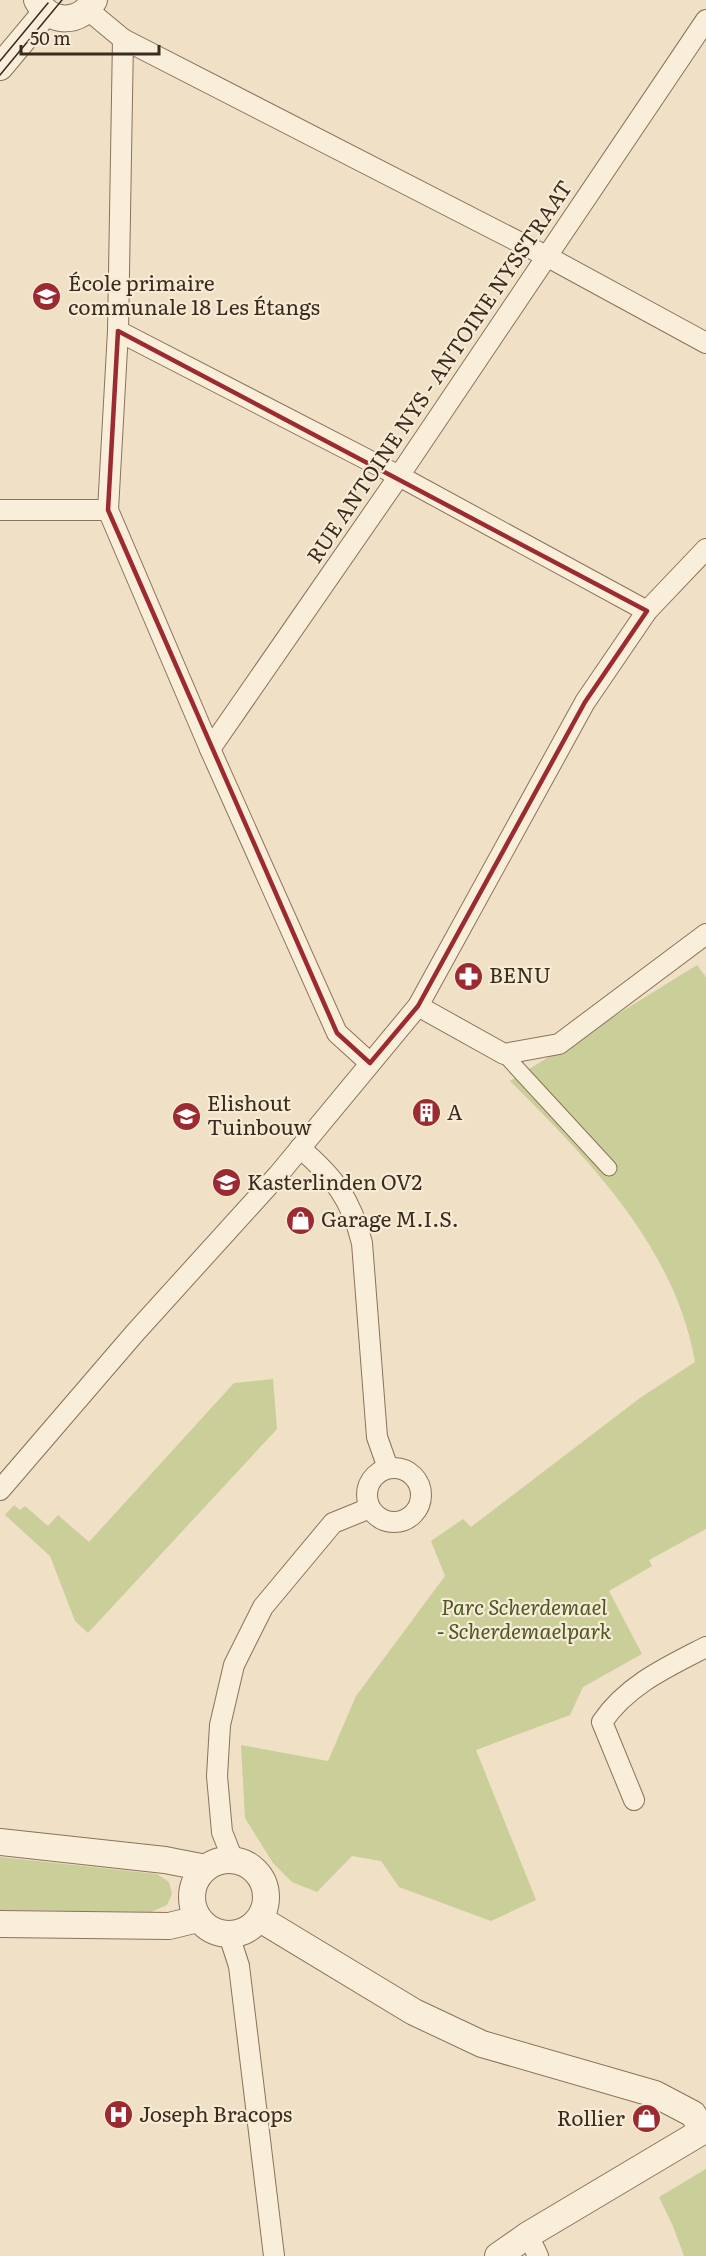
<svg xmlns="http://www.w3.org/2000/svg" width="706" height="2256" viewBox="0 0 706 2256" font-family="Literata,serif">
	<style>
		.green { fill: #cace99 }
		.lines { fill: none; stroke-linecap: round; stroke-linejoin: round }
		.pedestrian-casing { stroke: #8b725b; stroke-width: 17 }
		.minor-casing { stroke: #8b725b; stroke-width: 22 }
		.tertiary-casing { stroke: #8b725b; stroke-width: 28 }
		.pedestrian { stroke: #f9eed9; stroke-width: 15 }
		.minor { stroke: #f9eed9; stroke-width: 20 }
		.tertiary { stroke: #f9eed9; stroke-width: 26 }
		.tram { stroke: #3b2b1f; stroke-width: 1.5 }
		.marked { fill: none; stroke: #9b2a31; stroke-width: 4.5; stroke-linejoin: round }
		.labels { text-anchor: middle; stroke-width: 4.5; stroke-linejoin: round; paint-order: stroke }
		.poi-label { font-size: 21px; fill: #3b2b1f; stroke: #f6ebd5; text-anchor: start }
		.street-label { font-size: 21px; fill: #3b2b1f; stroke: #f6ebd5 }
		.park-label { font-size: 21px; font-style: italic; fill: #4d5725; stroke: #f6ebd5 }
	</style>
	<rect width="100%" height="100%" fill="#efe0c6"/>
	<g class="green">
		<path d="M697,965L706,977V1529L649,1560L652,1566L609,1591L642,1654L583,1687L570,1715L476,1750L536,1900L491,1921L399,1887L381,1861L352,1856L317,1892L292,1882L273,1863L245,1818L241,1745L328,1761L356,1696L445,1576L431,1541L463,1519L471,1527L640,1398L695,1362C675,1247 589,1160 510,1081Z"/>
		<path d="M273,1379L277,1429L88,1633L75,1621L50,1556L5,1515L14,1505L20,1510L25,1506L48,1526L58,1515L89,1542L234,1383Z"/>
		<path d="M0,1857L157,1874L169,1882L172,1894L167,1905L151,1912L0,1910Z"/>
		<path d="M706,2169V2256H684L673,2226L659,2197Z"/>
	</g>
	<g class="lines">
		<defs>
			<path id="pedestrian" d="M504,1054L609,1168"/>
			<g id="minor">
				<path d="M88,10L123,39L548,257L706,343"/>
				<path d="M123,39L118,331L108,510L210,749L337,1033L370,1063"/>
				<path d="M118,331L399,476L647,611"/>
				<path d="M0,510H108"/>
				<path d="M210,749L399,476L706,20"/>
				<path d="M418,1006L504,1054L559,1044L706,934"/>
				<path d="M300,1148C334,1177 351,1199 362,1243L377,1437L388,1468"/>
				<circle cx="394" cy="1495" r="27"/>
				<path d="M0,1490L134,1334L278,1175L418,1006L585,702L647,611L706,549"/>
				<path d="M634,1800L602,1722C627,1685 667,1667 706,1647"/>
				<path d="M233,1860L222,1832L217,1776L220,1725L234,1665L263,1607L333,1523L370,1508"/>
				<path d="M229,1935L239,1966L274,2256"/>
				<path d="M528,2235L538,2256"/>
			</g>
			<g id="tertiary">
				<path d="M37,0C50,25 81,24 94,0"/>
				<path d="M0,67L46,12"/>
				<path d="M0,1842L165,1860L206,1868"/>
				<circle cx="229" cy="1897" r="37"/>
				<path d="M260,1919L414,2012L482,2044L655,2094L693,2114L703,2131"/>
				<path d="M0,1924L169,1926L198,1919"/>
				<path d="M498,2256L528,2235L706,2129"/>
			</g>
		</defs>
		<use href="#pedestrian" class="pedestrian-casing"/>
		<use href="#minor" class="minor-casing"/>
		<use href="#tertiary" class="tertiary-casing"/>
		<use href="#pedestrian" class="pedestrian"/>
		<use href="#minor" class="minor"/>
		<use href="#tertiary" class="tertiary"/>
		<g class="tram">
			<path d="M0,61L48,3"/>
			<path d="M0,75L62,0"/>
		</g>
	</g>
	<path class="marked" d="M118,331L647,611L585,702L418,1006L370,1063L337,1033L108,510Z"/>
	<defs>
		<symbol id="school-disc" viewBox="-11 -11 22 22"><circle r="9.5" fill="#9b2a31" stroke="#f6ebd5"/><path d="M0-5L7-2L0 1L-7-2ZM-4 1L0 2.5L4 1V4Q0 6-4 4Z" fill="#fff"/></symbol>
		<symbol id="pharmacy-disc" viewBox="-11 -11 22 22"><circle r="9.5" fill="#9b2a31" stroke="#f6ebd5"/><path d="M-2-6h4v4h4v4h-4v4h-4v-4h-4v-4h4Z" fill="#fff"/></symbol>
		<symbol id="building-disc" viewBox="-11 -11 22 22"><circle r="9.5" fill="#9b2a31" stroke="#f6ebd5"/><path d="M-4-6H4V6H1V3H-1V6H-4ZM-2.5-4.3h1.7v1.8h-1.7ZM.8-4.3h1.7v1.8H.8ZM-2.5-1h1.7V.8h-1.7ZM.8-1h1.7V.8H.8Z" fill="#fff"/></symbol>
		<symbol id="shop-disc" viewBox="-11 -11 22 22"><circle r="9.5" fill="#9b2a31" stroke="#f6ebd5"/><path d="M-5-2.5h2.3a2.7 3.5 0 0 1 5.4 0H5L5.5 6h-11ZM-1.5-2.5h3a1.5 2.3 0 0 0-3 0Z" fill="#fff"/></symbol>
		<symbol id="hospital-disc" viewBox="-11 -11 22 22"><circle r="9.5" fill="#9b2a31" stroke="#f6ebd5"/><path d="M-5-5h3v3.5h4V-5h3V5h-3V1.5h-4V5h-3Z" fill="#fff"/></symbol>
	</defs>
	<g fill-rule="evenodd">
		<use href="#school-disc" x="30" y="280" width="33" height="33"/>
		<use href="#pharmacy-disc" x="452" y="960" width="33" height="33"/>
		<use href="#building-disc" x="410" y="1096" width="33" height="33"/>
		<use href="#school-disc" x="170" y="1100" width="33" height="33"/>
		<use href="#school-disc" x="210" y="1166" width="33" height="33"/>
		<use href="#shop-disc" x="284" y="1204" width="33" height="33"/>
		<use href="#hospital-disc" x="102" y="2098" width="33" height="33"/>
		<use href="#shop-disc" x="630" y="2102" width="33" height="33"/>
	</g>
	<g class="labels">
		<g class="poi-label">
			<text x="68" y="291">École primaire<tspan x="68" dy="24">communale 18 Les Étangs</tspan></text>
			<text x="489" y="983">BENU</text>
			<text x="207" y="1111">Elishout<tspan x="207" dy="24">Tuinbouw</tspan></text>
			<text x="447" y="1120">A</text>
			<text x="247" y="1190">Kasterlinden OV2</text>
			<text x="321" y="1227">Garage M.I.S.</text>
			<text x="139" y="2122">Joseph Bracops</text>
			<text x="625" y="2126" text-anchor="end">Rollier</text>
		</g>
		<g class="street-label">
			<text transform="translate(440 372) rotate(-56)" y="7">RUE ANTOINE NYS - ANTOINE NYSSTRAAT</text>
		</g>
		<g class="park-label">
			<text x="524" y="1615">Parc Scherdemael<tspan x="524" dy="24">- Scherdemaelpark</tspan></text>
		</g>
	</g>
	<path d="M21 45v9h138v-9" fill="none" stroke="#3b2b1f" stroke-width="3"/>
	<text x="30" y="45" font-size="18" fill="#3b2b1f" stroke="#f6ebd5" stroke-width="4.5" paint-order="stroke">50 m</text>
</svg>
